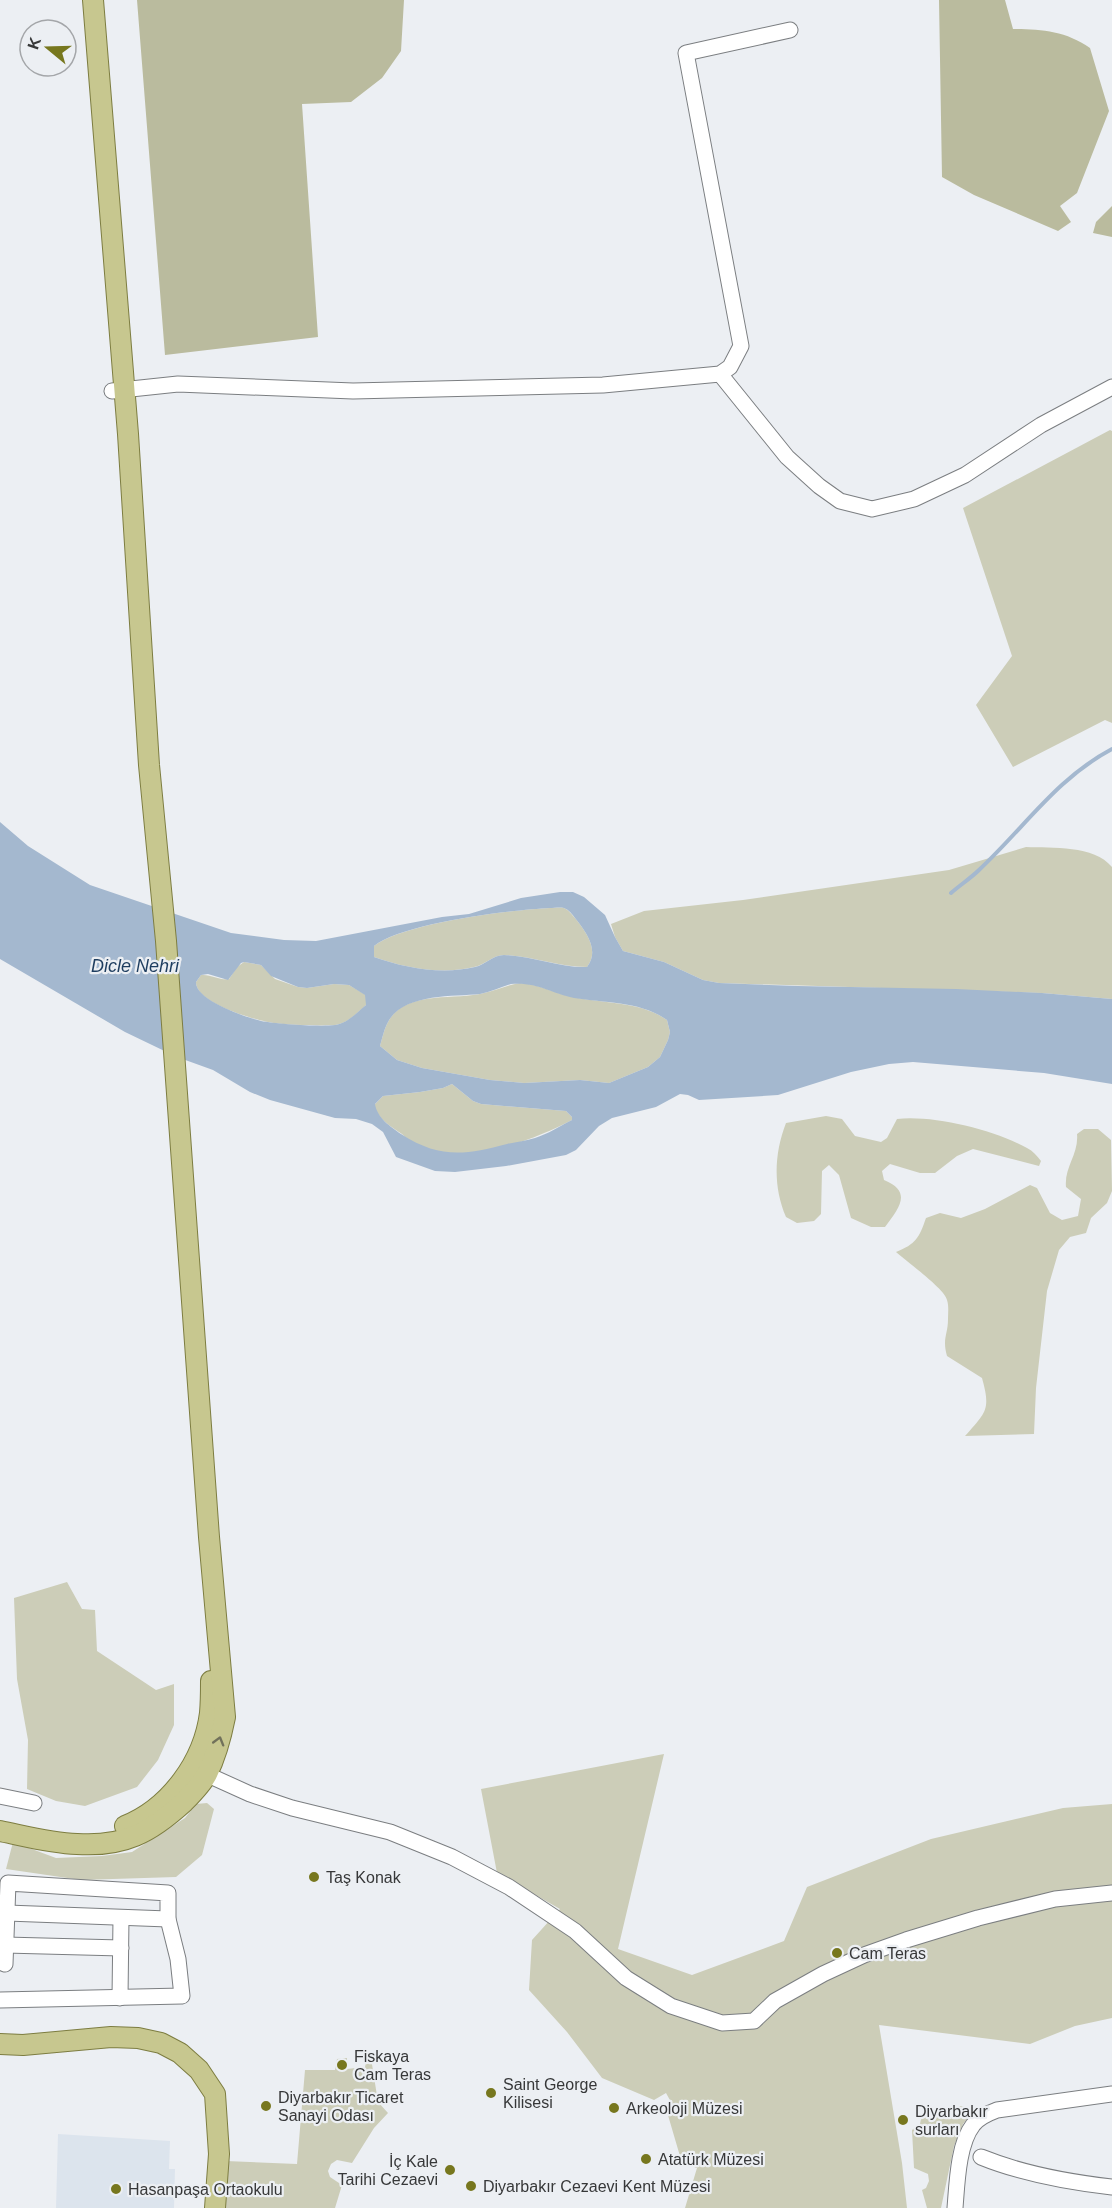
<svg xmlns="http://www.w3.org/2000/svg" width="1112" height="2208" viewBox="0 0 1112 2208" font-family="Helvetica,sans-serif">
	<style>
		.built { fill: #dce4ed }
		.green { fill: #cccdb8 }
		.forest { fill: #babb9e }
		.water { fill: #a4b8cf; fill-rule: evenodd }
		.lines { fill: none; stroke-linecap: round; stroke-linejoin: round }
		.stream { stroke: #a4b8cf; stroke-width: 4 }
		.minor-casing { stroke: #7b7e81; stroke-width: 17 }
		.major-casing { stroke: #7d7d41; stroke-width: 22 }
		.minor { stroke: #fff; stroke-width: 15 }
		.major { stroke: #c7c78f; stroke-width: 20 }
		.oneway { stroke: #71715b }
		.poi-dot { fill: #77771e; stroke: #eceff3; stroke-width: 2 }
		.labels { text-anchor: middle; stroke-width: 4.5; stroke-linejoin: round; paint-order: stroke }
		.poi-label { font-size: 16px; fill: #373839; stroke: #eceff3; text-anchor: start }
		.water-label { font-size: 18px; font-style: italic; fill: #1e3d5f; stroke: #eceff3 }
	</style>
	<rect width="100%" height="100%" fill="#eceff3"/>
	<path class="built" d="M58,2134L170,2141L169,2169H175L174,2208H56Z"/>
	<g class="green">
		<path d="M1110,430L1112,431V723L1105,720L1013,767L976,705L1012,656L963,508Z"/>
		<path d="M1026,847C1052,848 1094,845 1112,867V999L1042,993L719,983L703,980L664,962L623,951L615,937L611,924L644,911L743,900L949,870Z"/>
		<path d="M550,908C554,908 560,907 564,908C569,910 572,915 575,918C586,932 600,950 587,967C559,967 532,956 504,955C493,955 485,965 474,967C442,975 405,968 374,957V946C404,923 510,910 550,908Z"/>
		<path d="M244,962L261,965L275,979L298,987L307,988L334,984L349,985L366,995V1005C356,1014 348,1023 335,1025C323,1026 287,1025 274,1023C257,1021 195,1003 196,982L201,975C211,974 221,981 229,979L237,967Z"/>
		<path d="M520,983C540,984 555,994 574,997C605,1004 640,1001 667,1020L670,1032L668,1040L660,1057L648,1067L609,1083L580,1080L524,1083L490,1080L422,1068L397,1060L380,1046C382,1039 384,1030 387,1024C403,989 455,1001 484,993C497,990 507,985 520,983Z"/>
		<path d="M452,1084L473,1101L481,1104L566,1111L572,1117V1120C530,1142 458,1169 413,1143C409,1140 405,1137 402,1134C391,1127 377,1118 374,1105L383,1096L420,1092L443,1088Z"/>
		<path d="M826,1116L842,1119L855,1136L881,1142L887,1138L897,1119C934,1115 994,1130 1027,1148C1033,1151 1037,1156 1041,1161L1039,1166L973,1149L957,1156L935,1173H920L890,1164L882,1171L884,1180C913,1192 899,1208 885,1227H871L851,1218L839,1175L829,1165L822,1171L821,1214L814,1221L797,1223L786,1217C773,1187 774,1154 786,1123Z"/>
		<path d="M1084,1129H1098L1111,1140L1112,1191L1107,1203L1091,1218L1086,1233L1070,1237L1059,1250L1047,1291L1036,1388L1034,1434L965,1436C986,1412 991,1410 982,1378L947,1356C942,1338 948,1335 948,1319C948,1313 949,1306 947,1300C945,1289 907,1262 896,1252C916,1244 919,1238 926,1218L940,1213L961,1218L985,1209L1030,1185L1037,1188L1050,1213L1062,1220L1078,1216L1081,1199L1066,1187C1064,1167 1079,1154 1077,1134Z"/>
		<path d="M67,1582L82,1609L95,1610L97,1651L156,1690L174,1684V1725L158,1760L137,1787L85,1806L56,1801L27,1789L28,1740L17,1679L14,1598Z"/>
		<path d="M664,1754L618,1949L692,1975L784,1941L807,1887L931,1839L1063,1808L1112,1804V2018L1075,2026L1030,2044L879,2025L902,2163L907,2208H685L697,2168L682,2163L665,2105L671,2102L666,2093L654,2100L602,2078L567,2032L529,1990L532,1940L560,1909L497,1873L481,1789Z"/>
		<path d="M207,1803L214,1809L202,1855L176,1877L81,1880L6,1869L13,1842L56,1858L102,1856L132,1852L185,1818L196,1804Z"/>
		<path d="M347,2058V2069L365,2067L367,2058H371L378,2102L388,2113L374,2128L352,2163L337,2160L331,2164L328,2171L330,2177L342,2185L335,2208H224L226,2161L297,2164L305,2070H335L337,2059Z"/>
		<path d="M960,2106L975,2109L963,2124L954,2146L941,2208H927L922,2190L926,2188L929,2181L928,2174L914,2168L912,2130L920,2124L923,2109Z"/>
	</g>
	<g class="forest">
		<path d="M137,0H404L401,51L382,78L351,102L302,104L318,337L165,355Z"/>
		<path d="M939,0H1005L1013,29C1041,29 1066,31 1090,48L1109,111L1077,193L1060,206L1071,222L1058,231L974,195L942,177Z"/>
		<path d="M1112,206V237L1093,233L1096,222Z"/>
	</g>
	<path class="water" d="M0,822L28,846L90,885L231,933L284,940L316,941L442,917L469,914L521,898L560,892H573L584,897L605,915L615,937L623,951L664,962L703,980L719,983L798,986L956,989L1042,993L1112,999V1084L1044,1073L913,1062L889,1064L851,1072L778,1095L699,1100L688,1095L680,1094L656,1107L612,1118L599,1126L576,1150L566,1155L506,1166L455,1172L435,1171L396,1157L383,1132L372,1124L356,1119L335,1118L270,1100L250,1092L213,1070L177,1057L125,1032L0,959ZM550,908C554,908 560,907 564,908C569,910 572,914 575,918C586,932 600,950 587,967C561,968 532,956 504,955C493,955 485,965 475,967C442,975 405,968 374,957V946C403,923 510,910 550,908ZM244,962L261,965L271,976L298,987L307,988L334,984L349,985L365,995L366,1005C356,1013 348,1023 335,1025C320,1027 276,1024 261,1021C245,1017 195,1000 196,982L201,975L208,974L228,980L241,963ZM511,984C538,982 550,993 574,998C605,1003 640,1001 667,1020L670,1032L668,1040L660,1057L648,1067L609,1083L580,1080L524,1083L490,1080L422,1068L397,1060L380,1046C382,1039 384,1030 387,1024C401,993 452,997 480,994C491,992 501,987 511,984ZM452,1084L473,1101L481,1104L566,1111L572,1117V1120C560,1126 548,1134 535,1138C526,1141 516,1142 507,1144C465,1155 440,1159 401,1134C391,1127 377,1118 375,1104L383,1096L420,1092L443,1088Z"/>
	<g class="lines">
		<path class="stream" d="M951,893C960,885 971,878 979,870C1024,828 1057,778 1112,749"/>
		<defs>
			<g id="minor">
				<path d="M720,374L787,457L819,486L840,501L872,509L914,499L965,475L1041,425L1112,387"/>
				<path d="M112,391L178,384L353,391L603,385L720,374L730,367L741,346L686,53L790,30"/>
				<path d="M197,1770L250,1794L292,1808L390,1832L452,1857L509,1887L575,1931L626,1978L671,2006L722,2023L754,2021L775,2001L823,1974L864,1955L906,1940L978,1918L1055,1899L1112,1893"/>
				<path d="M0,1796L34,1803"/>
				<path d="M7,1913L168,1919"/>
				<path d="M5,1945L121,1948"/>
				<path d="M0,1962L5,1964L8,1883L168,1893V1919L178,1959L182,1996L0,2000"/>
				<path d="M120,1998L121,1918"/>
				<path d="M981,2157C1023,2174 1067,2182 1112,2187"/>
				<path d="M955,2208C957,2184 958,2144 973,2125C978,2118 989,2113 997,2110L1112,2094"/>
			</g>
			<g id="major">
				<path d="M125,1826C170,1808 204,1761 210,1713C211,1702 211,1691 211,1681"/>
				<path d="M0,1831C25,1836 51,1843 77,1844C124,1847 150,1833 184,1802C192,1794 202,1784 207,1774C216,1756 221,1737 225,1717L209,1537L166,941L149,765L128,434L93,0"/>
				<path d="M0,2044L23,2045L111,2037L138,2038L161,2043L180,2053L199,2070L215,2094L219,2154L215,2208"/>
			</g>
		</defs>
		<use href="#minor" class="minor-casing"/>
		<use href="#major" class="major-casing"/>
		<use href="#minor" class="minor"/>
		<use href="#major" class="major"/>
	</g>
	<defs><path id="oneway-chevron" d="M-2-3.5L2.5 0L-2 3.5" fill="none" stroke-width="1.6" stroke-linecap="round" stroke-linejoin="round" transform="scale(1.5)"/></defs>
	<use class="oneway" href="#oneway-chevron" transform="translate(219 1741) rotate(-74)"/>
	<g class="poi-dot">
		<circle cx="314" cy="1877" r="6"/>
		<circle cx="837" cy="1953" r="6"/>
		<circle cx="342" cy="2065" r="6"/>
		<circle cx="491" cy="2093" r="6"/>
		<circle cx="266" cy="2106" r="6"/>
		<circle cx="614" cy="2108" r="6"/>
		<circle cx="903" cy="2120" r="6"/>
		<circle cx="646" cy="2159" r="6"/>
		<circle cx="450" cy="2170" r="6"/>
		<circle cx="471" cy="2186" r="6"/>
		<circle cx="116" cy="2189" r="6"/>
	</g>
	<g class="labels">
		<g class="poi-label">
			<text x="326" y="1883">Taş Konak</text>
			<text x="849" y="1959">Cam Teras</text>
			<text x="354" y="2062">Fiskaya<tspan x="354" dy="18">Cam Teras</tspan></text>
			<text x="503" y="2090">Saint George<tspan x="503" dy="18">Kilisesi</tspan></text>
			<text x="278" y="2103">Diyarbakır Ticaret<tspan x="278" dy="18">Sanayi Odası</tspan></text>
			<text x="626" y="2114">Arkeoloji Müzesi</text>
			<text x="915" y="2117">Diyarbakır<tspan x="915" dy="18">surları</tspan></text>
			<text x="658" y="2165">Atatürk Müzesi</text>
			<text x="438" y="2167" text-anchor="end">İç Kale<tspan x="438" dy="18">Tarihi Cezaevi</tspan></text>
			<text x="483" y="2192">Diyarbakır Cezaevi Kent Müzesi</text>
			<text x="128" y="2195">Hasanpaşa Ortaokulu</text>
		</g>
		<g class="water-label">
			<text x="135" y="972">Dicle Nehri</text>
		</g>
	</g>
	<g transform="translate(48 48) rotate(289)"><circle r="28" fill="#eceff3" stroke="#a4a6a9" stroke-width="1.5"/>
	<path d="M0-4.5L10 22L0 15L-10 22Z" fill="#77771e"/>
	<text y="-9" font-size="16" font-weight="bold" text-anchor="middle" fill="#373839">K</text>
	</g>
</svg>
